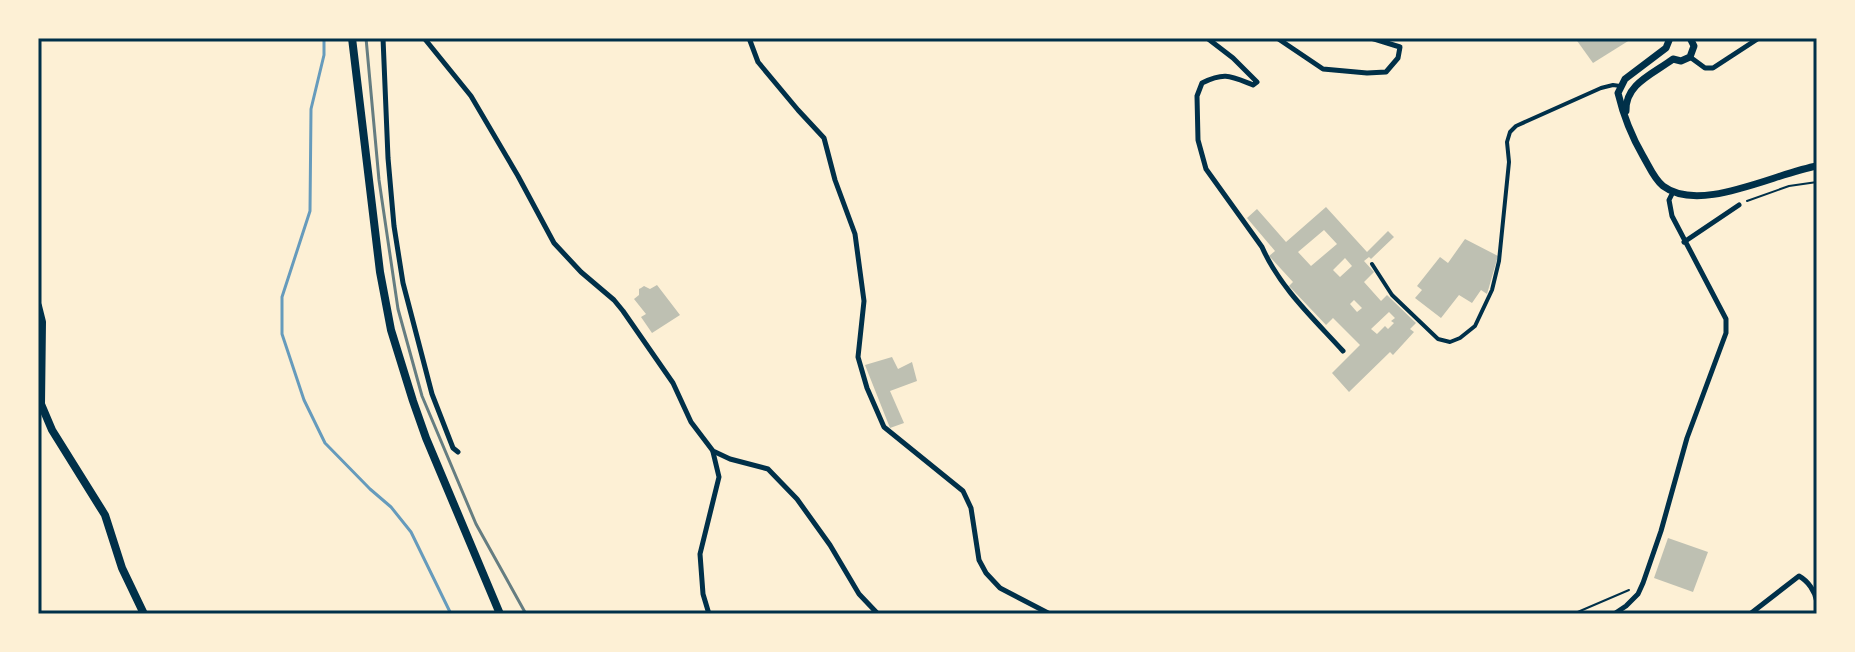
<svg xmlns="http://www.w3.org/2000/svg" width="1855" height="652" viewBox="0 0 1855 652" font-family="'Sofia Sans Condensed',sans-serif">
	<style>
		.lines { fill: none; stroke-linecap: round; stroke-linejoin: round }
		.stream { stroke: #669bbc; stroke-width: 3 }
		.building { fill: #bec0b2; fill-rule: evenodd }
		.path { stroke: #003049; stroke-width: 2 }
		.pedestrian { stroke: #003049; stroke-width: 4 }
		.minor { stroke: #003049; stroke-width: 5 }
		.secondary { stroke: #003049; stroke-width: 7 }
		.primary { stroke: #003049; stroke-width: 8 }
		.rail { stroke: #657d81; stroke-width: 3 }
		.neatline { fill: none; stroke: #003049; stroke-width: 3 }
	</style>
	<rect width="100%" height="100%" fill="#fdf0d5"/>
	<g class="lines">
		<path class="stream" d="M324,38V55L311,109L310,211L282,297V334L304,400L325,443L370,489L391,507L411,532L451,614"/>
	</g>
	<g class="building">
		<path d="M1575,38H1633L1593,63Z"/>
		<path d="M1326,207L1367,252L1388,231L1394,237L1371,259L1369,257L1364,261L1374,272L1364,282L1381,301L1387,295L1416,323L1410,329L1414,332L1393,355L1390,352L1349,392L1332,373L1360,345L1333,318L1326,325L1289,286L1293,282L1269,256L1275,251L1247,218L1257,209L1286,242ZM1324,230L1337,244L1311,266L1298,252ZM1345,258L1352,266L1340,277L1333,270ZM1354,300L1362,308L1357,312L1350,304ZM1389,312L1395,318L1391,321L1394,323L1388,329L1385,326L1377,334L1371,329Z"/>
		<path d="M1465,239L1498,256L1487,294L1481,290L1472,303L1459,295L1441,318L1415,298L1422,290L1417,286L1440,257L1448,263Z"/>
		<path d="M657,285L680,315L652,333L641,317L646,314L634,299L639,295V289L641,288L644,286L650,289Z"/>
		<path d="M892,357L898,369L912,362L917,381L890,391L904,423L890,428L865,365Z"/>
		<path d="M1668,538L1708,552L1693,592L1654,578Z"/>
	</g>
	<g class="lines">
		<g class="path">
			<path d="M1747,201L1789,186L1817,182"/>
			<path d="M1573,614L1629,590"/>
		</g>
		<path class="pedestrian" d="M1372,264L1392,295L1438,339L1450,342L1460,338L1475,326L1492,290L1499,261L1509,162L1507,142L1510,132L1516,126L1601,88L1613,85L1620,86"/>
		<g class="minor">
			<path d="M383,38L388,158L394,226L403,283L432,394L453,448L458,452"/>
			<path d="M424,38L471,96L518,176L554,243L581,272L614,300L623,311L673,383L691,422L713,451L730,459L768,469L797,499L830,545L859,594L878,614"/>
			<path d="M749,38L758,62L798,110L824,138L835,180L855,234L864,301L858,357L867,388L884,427L963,491L971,508L979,560L986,573L1000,588L1050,614"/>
			<path d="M1207,38L1233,58L1257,82L1253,85C1230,76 1225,72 1202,83L1197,96L1198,140L1206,169L1262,247C1280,288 1314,319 1343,351"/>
			<path d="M1277,38L1323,69L1367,73L1386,72L1398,58L1400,47L1371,38"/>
			<path d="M1690,57L1705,68H1713L1759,38"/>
			<path d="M1684,242L1739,205"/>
			<path d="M709,614L703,594L700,554L719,477L713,452"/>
			<path d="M1614,614L1626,606L1638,594L1643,583L1661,531L1687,438L1726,333V319L1672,216L1669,200L1673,192"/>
			<path d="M1750,614L1799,576C1808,581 1815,591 1817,602"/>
			<path d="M1816,614L1817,609"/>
		</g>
		<g class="secondary">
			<path d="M1670,38L1666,48L1625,79L1618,93C1623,114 1632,137 1643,156C1649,166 1654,179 1663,186C1700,214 1775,173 1817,166"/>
			<path d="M1626,111C1625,84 1653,74 1673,59L1681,61L1690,57L1694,46L1690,38"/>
		</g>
		<g class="primary">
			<path d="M352,38L380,272L391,330L413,401L426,438L500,614"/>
			<path d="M38,306L42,322L41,404L52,430L105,515L122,568L144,614"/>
		</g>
		<path class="rail" d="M366,38L379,180L398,309L422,396L476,524L526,614"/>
	</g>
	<rect width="1855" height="652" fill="none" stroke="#fdf0d5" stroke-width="80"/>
	<rect x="40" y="40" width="1775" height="572" class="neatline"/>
</svg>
